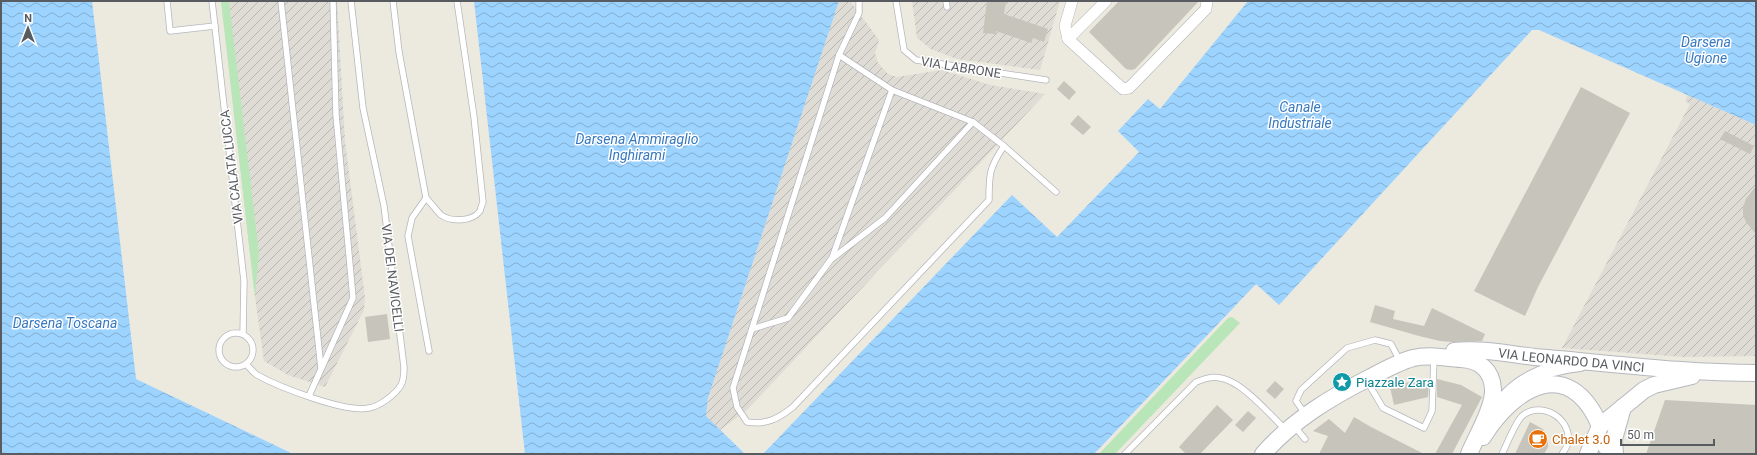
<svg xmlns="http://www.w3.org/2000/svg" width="1757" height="455" viewBox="0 0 1757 455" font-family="Roboto,sans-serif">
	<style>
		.industrial { fill: url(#industrial-furrows) }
		.green { fill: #b9e6b9 }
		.water { fill: url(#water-waves) }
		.building { fill: #c7c4bc }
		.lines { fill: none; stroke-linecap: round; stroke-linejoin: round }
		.service-casing { stroke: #b5b7bd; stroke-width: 7 }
		.minor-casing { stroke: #b5b7bd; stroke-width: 12 }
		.tertiary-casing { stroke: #b5b7bd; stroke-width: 16 }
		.secondary-casing { stroke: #b5b9bf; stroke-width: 18 }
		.service { stroke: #fff; stroke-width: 5.5 }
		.minor { stroke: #fff; stroke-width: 11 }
		.tertiary { stroke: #fff; stroke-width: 14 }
		.secondary { stroke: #fff; stroke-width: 16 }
		.labels { text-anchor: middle; stroke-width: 3; stroke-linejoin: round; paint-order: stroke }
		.street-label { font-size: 13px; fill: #585c61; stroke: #fff }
		.culture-label { font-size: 13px; fill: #0d838f; stroke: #fff; text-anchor: start }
		.food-label { font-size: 13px; fill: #c56008; stroke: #fff; text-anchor: start }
		.water-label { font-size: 14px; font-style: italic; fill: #3778bf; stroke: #fff }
	</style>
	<defs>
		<pattern id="industrial-furrows" width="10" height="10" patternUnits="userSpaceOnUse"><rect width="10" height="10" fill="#dfdcd6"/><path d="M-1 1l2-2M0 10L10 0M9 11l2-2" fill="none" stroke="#b8b6b1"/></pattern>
		<pattern id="water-waves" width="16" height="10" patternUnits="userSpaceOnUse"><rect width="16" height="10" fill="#9cd3ff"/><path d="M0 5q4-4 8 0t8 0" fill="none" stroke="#82aed2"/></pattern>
	</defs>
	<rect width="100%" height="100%" fill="#ece9de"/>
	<g class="industrial">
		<path d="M221,1H337L345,141L365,298L364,310L325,387L288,375L264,361L255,297Z"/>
		<path d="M839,1H850L879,40L875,53L878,63L888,74L897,77L942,70L990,85L1045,94L747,410L720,430L706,416L708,398Z"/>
		<path d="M912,1H1060L1040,70L957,59L931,49L917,38Z"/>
		<path d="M1688,95L1756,125V356L1684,357L1562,348L1690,104L1685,101Z"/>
	</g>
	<g class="green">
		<path d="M221,1H229L259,253L255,297Z"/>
		<path d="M1232,317L1240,323L1115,454H1099L1228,318Z"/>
	</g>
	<g class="water">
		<path d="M1,1H92L136,379L293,454H1Z"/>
		<path d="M474,1H839L708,398L706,416L745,454H525Z"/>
		<path d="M1248,1H1756V125L1539,30H1532L1279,305L1256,284L1094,454H763L1012,195L1057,237L1139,152L1118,131L1148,99L1160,109Z"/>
	</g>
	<g class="building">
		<path d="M987,1H1006L1004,14L1048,29L1044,42L1033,38L1031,43L996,31V34L983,33Z"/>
		<path d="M1119,1H1199L1135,69L1131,70L1126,69L1089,32Z"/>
		<path d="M1064,81L1076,92L1069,100L1057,89Z"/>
		<path d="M1581,87L1630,113L1538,287L1525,316L1474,291Z"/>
		<path d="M1078,115L1091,127L1083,135L1070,124Z"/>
		<path d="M1725,131L1754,146L1750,154L1720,139Z"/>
		<path d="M1756,186V234L1746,222L1743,215V207L1746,199Z"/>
		<path d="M1375,305L1395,311L1393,319L1424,326L1432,308L1485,334L1482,341L1452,342L1440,341L1419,336L1370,322Z"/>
		<path d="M387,314L390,339L368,342L365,317Z"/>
		<path d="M1421,379H1429L1428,397L1394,405L1390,387Z"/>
		<path d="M1437,379L1461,385L1482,397L1452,454H1435L1462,405L1437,397Z"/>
		<path d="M1275,381L1284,389L1275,399L1266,391Z"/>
		<path d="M1665,400L1756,405V454H1646Z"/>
		<path d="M1217,405L1233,420L1200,454H1186L1179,447Z"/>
		<path d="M1248,411L1256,418L1243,432L1235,425Z"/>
		<path d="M1354,417L1371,427L1424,454H1319L1328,436L1313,431L1329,419L1345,433Z"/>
		<path d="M1530,422L1543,429L1548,441V447L1544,454H1515Z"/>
	</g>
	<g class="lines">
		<defs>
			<g id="service">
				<path d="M167,1L170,31L215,26"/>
				<path d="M212,1L244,281L243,334"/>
				<path d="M281,1L321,368"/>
				<path d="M393,1L399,52L426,198L412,218L408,236L429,351"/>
				<path d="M859,1V13L839,55L733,388L737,407L747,422C766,425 778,419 793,407L989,200C989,175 989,168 1004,146"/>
				<path d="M896,1L904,50L916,60L1046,80"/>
				<path d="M946,1L947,7"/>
				<path d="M839,55L892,90L973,122L1004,146L1056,192"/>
				<path d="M426,198C431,203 436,210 441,215C451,222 472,222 480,211C481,208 482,204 483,202L474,117L457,1"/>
				<path d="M833,258L885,218L973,122"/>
				<path d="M752,329L788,318L832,258L892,90"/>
				<circle cx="236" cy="350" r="17"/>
				<path d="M246,364C250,368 253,372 257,375C279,387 345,413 369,408C380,406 395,395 401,385C404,380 404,373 404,367L384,206L363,108L351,1"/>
				<path d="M1367,381L1383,408L1424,428L1432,411L1434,358"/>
				<path d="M309,396L353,298L336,115L333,1"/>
				<path d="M1306,415L1296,401L1301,390L1347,348L1375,340L1391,344L1400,361"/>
				<path d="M1295,427L1305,439"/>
				<path d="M1125,454L1196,382C1204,379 1212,376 1220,378C1241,380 1271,416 1286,430"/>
				<path d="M1502,454C1507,444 1515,423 1522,416C1541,400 1572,418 1568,443C1567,447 1564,451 1562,454"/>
			</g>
			<g id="minor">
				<path d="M1072,1L1065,26L1068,39L1123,89L1129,88L1206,9L1207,1"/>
				<path d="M1068,39L1106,1"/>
			</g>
			<g id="tertiary">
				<path d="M1494,414C1510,383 1546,367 1580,364"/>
				<path d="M1597,435L1610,454"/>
			</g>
			<g id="secondary">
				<path id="s1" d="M1454,351C1481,348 1508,354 1535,357C1609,363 1682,373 1756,373"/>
				<path d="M1600,426L1644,390L1654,385L1692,376"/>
				<path d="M1483,437C1514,387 1569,354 1600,426"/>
				<path d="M1263,454C1293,420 1331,397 1371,377C1384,370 1399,362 1413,358C1430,354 1445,358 1461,359C1479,360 1492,370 1493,389C1494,407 1476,437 1469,454"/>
				<path d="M1588,454L1600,426"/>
				<path d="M1615,454L1614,439L1623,407"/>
			</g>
		</defs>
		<use href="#service" class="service-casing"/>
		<use href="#minor" class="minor-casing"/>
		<use href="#tertiary" class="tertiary-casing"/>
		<use href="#secondary" class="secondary-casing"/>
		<use href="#service" class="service"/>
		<use href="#minor" class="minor"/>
		<use href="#tertiary" class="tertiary"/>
		<use href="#secondary" class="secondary"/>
	</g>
	<defs>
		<symbol id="sight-disc" viewBox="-11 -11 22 22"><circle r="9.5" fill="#0f9aa8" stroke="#fff"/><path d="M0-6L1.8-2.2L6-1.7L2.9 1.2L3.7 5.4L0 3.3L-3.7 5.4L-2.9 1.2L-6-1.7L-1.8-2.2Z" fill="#fff"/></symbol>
		<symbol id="cafe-disc" viewBox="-11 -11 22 22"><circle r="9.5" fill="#e8710a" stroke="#fff"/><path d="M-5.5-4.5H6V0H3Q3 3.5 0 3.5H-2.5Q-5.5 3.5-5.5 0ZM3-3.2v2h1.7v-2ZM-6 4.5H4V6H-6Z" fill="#fff"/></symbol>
	</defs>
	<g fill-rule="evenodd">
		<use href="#sight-disc" x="1331" y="371" width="22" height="22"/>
		<use href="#cafe-disc" x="1527" y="428" width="22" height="22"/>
	</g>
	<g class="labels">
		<g class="street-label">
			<text transform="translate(961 67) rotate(9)" y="5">VIA LABRONE</text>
			<text transform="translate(231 167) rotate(-97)" y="5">VIA CALATA LUCCA</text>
			<text transform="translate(393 278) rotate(83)" y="5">VIA DEI NAVICELLI</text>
			<text dy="5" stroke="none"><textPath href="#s1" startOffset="118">VIA LEONARDO DA VINCI</textPath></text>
		</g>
		<g class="culture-label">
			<text x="1356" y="387">Piazzale Zara</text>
		</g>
		<g class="food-label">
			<text x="1552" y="444">Chalet 3.0</text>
		</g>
		<g class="water-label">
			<text x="1706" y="47">Darsena<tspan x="1706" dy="16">Ugione</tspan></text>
			<text x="1300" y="112">Canale<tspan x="1300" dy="16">Industriale</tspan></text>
			<text x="637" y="144">Darsena Ammiraglio<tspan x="637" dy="16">Inghirami</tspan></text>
			<text x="65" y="328">Darsena Toscana</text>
		</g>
	</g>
	<rect width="1757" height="455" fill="none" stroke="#585c61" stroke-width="4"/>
	<g transform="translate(28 28)" stroke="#ffffff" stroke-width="3" paint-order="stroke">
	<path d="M0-3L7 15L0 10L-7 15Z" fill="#585c61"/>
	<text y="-6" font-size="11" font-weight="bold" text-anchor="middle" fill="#585c61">N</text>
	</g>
	<path d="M1621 439v6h93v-6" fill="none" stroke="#585c61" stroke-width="2"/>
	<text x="1627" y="439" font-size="12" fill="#585c61" stroke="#ffffff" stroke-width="3" paint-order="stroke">50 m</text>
</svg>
